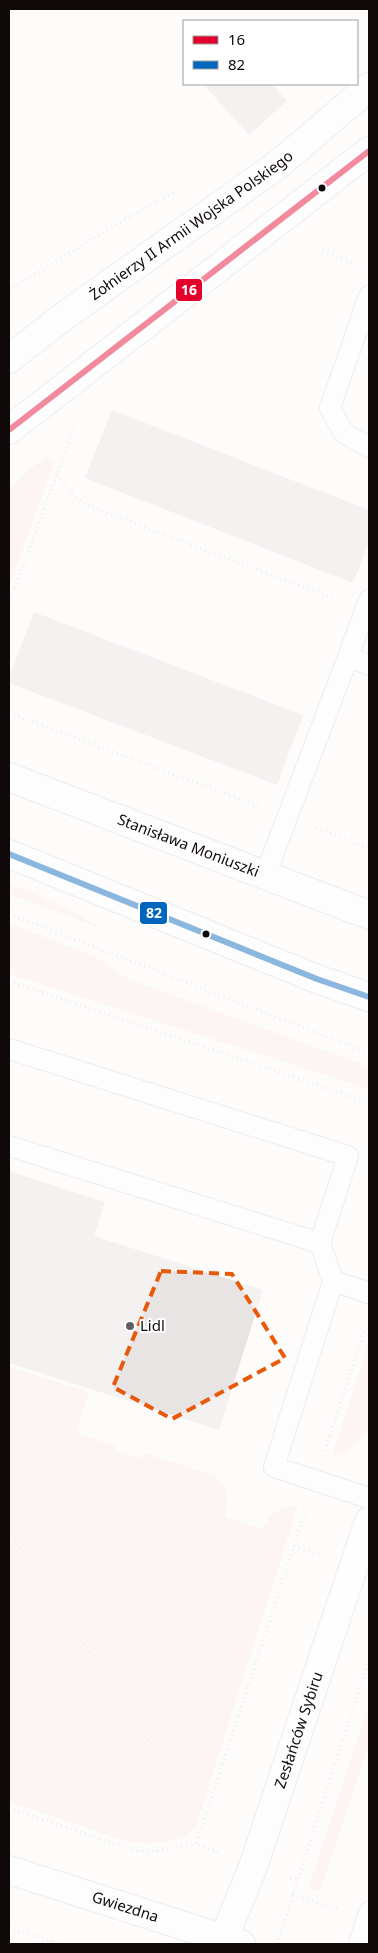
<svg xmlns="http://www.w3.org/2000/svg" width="378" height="1953" viewBox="0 0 378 1953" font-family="'Noto Sans',sans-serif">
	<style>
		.green { fill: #fceeec }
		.building { fill: #e8e4e4 }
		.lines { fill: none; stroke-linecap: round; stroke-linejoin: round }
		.service-casing { stroke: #dbd8d8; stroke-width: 22 }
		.minor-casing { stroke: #dbd8d8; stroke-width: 30 }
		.tertiary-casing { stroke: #dbd8d8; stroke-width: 30 }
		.path { stroke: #dbdbdb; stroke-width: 3; stroke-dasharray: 1 4; stroke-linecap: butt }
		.service { stroke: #fffffe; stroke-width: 20 }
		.minor { stroke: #fffffe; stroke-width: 28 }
		.tertiary { stroke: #fffffe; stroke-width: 28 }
		.bus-1-casing { stroke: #fff; stroke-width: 10 }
		.bus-2-casing { stroke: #fff; stroke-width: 10 }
		.bus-1 { stroke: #e4002b; stroke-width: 6 }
		.bus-2 { stroke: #0065bd; stroke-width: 6 }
		.marked { fill: none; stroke: #e8590c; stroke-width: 4; stroke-dasharray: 10 6; stroke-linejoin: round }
		.bus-dot { fill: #0f0a09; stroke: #fff; stroke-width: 2 }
		.poi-dot { fill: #625f5e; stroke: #fff; stroke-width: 2 }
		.labels { text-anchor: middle; stroke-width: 4; stroke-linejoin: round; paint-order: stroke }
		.street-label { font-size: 15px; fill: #0f0a09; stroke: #fff }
		.poi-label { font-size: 15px; fill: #0f0a09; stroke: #fff; text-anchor: start }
		.line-badge { stroke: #fff; stroke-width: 2 }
		.badge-label { font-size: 14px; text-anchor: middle; font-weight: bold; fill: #fff }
	</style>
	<rect width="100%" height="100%" fill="#fdfcfb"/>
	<g class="green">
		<path d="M49,456L54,463L9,588V488L37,463Z"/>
		<path d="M9,883L67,908L105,930L9,894Z"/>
		<path d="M9,923L96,957L129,979L369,1067V1089L9,974Z"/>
		<path d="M369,1341V1430L348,1452L332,1458Z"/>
		<path d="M9,1367L89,1392L76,1433L116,1446L115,1450L141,1458L144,1453L216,1476L225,1488L228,1495L225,1517L262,1529C270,1513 281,1505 298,1506L196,1826C188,1840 154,1844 139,1843C122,1841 105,1834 90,1829C63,1820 36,1811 9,1802Z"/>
		<path d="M369,1703V1744L320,1891L309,1887Z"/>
	</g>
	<g class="building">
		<path d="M203,84H272L287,101L249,135Z"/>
		<path d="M112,410L369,510V542L353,583L85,478Z"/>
		<path d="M34,612L303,715L277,785L9,683V678Z"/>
		<path d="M9,1171L105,1202L94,1236L263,1290L219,1430L9,1363Z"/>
	</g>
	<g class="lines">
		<defs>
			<g id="service">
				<path d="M369,296L330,408L344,433L369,447"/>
				<path d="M369,600L348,657L369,665"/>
				<path d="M265,876L348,657"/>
				<path d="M9,1049L348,1156L320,1243L9,1146"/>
				<path d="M320,1243L333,1281L369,1293"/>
				<path d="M333,1281L274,1467L369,1498"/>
				<path d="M359,1944L369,1912"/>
			</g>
			<g id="minor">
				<path id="s1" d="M9,1870L241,1944"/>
				<path id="s2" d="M224,1938L253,1867L369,1521"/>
			</g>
			<g id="tertiary">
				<path id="s3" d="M9,359L67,314L280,163L369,87"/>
				<path d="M9,430L369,151"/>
				<path id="s4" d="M9,777L369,915"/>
				<path d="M9,854L317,979L369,997"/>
			</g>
		</defs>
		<use href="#service" class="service-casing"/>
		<use href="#minor" class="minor-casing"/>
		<use href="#tertiary" class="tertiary-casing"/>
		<g class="path">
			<path d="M323,250L360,266"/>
			<path d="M9,290L112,227L176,191"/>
			<path d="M57,474L71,493L86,505L335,599"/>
			<path d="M9,603L74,428"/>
			<path d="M9,713L259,806"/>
			<path d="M316,828L369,848"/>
			<path d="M9,914L369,1053"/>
			<path d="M9,981L369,1103"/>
			<path d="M325,1451L364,1331L369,1326"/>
			<path d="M9,1531L175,1779L206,1813L196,1844L222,1854"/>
			<path d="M294,1547L321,1555"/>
			<path d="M9,1808L135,1851H155L196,1844"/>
			<path d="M207,1812L306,1509"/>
			<path d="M298,1879L369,1658"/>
			<path d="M293,1894L338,1909"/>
			<path d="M9,1927L60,1944"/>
			<path d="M277,1944L298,1879L287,1876"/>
		</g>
		<use href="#service" class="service"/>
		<use href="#minor" class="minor"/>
		<use href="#tertiary" class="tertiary"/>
		<defs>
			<path id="bus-1" d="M9,430L369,151"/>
			<path id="bus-2" d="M9,854L317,979L369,997"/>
		</defs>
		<use href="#bus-1" class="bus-1-casing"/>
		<use href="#bus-2" class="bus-2-casing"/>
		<use href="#bus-1" class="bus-1"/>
		<use href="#bus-2" class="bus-2"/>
	</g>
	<path d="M0 0H378V1953H0ZM161,1271L232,1274L285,1358L172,1419L113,1387Z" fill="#fdfcfb" fill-opacity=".55" fill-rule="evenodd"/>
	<path class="marked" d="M161,1271L232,1274L285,1358L172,1419L113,1387Z"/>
	<g class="bus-dot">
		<circle cx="322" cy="188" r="4.5"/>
		<circle cx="206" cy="934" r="4.5"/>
	</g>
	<circle class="poi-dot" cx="130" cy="1326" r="5"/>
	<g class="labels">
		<g class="street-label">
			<text dy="5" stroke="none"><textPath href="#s3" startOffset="226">Żołnierzy II Armii Wojska Polskiego</textPath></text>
			<text dy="5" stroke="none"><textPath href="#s4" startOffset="192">Stanisława Moniuszki</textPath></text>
			<text dy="5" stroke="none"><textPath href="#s2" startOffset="221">Zesłańców Sybiru</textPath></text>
			<text dy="5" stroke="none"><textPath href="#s1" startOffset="122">Gwiezdna</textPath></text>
		</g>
		<g class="poi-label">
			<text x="140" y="1331">Lidl</text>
		</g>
	</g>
	<g class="line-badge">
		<rect x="175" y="278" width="28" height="24" rx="5" fill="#e4002b"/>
		<rect x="139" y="901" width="29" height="24" rx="5" fill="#0065bd"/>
	</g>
	<g class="badge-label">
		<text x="189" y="295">16</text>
		<text x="154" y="918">82</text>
	</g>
	<rect width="378" height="1953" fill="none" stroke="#0f0a09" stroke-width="20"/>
	<rect x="183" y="20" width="175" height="65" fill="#ffffff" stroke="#9f9d9d"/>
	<rect x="193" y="36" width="25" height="8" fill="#e4002b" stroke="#9f9d9d"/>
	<text x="228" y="45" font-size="15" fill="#0f0a09">16</text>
	<rect x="193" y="61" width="25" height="8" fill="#0065bd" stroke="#9f9d9d"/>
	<text x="228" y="70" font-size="15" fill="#0f0a09">82</text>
</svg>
